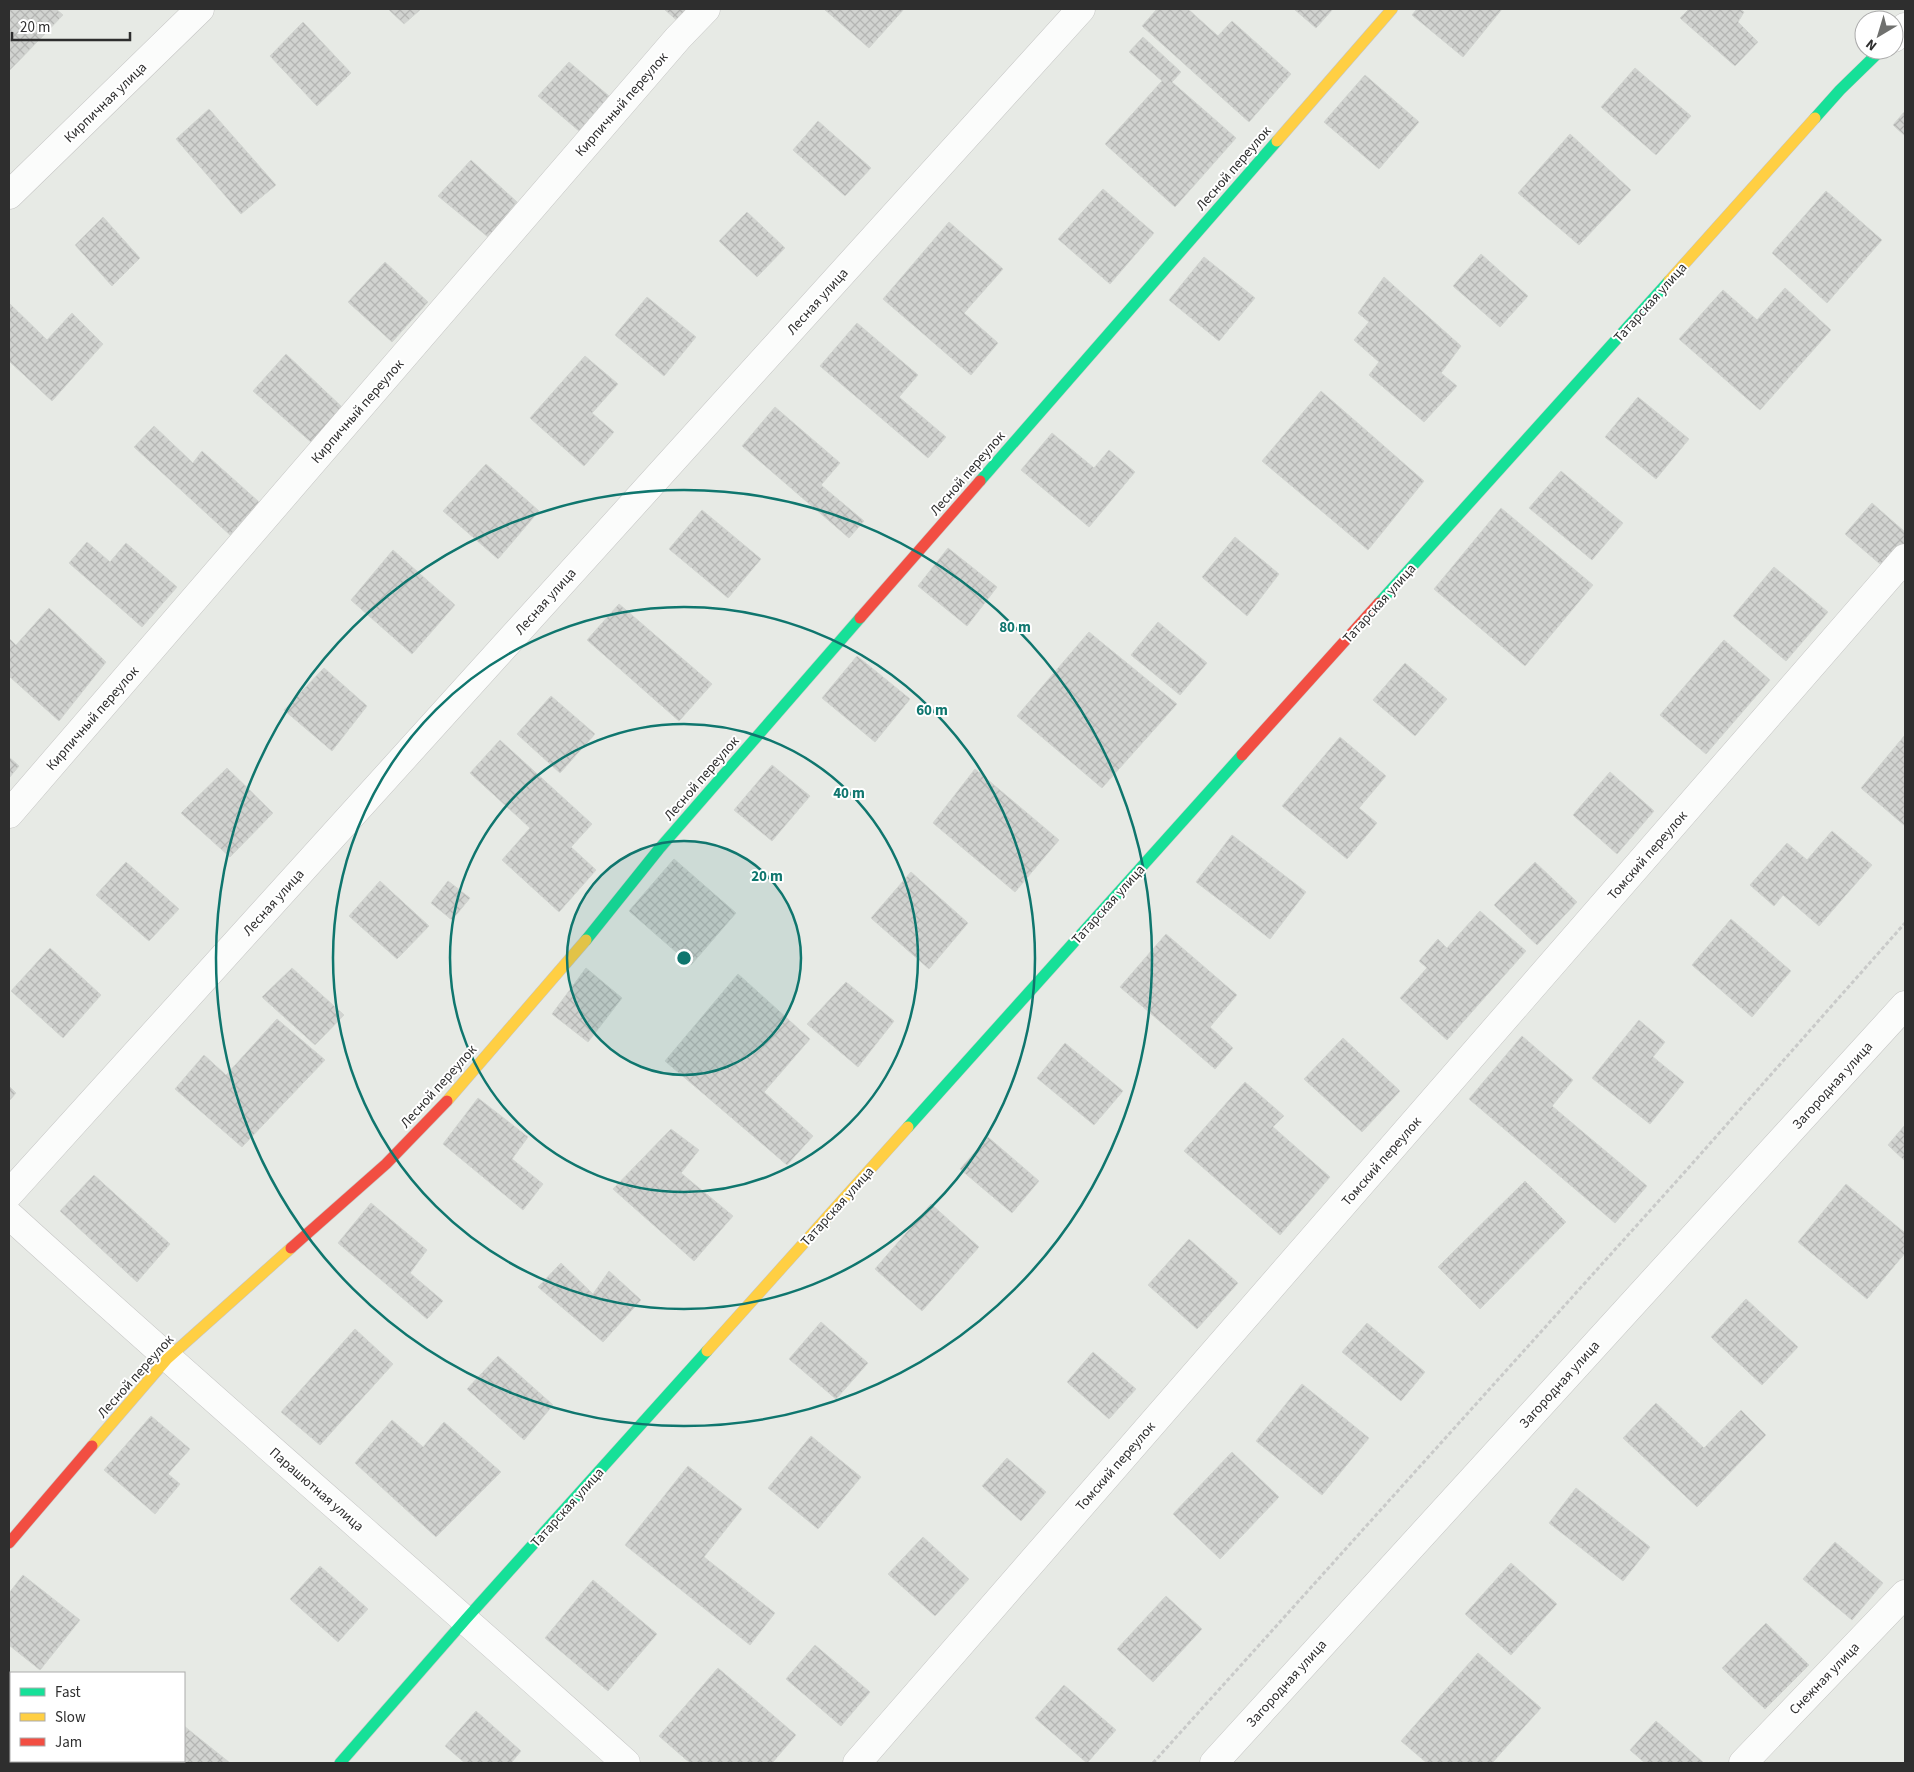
<svg xmlns="http://www.w3.org/2000/svg" width="1914" height="1772" viewBox="0 0 1914 1772" font-family="'Source Sans 3',sans-serif">
	<style>
		.building { fill: url(#building-cross-hatch); stroke: #d2d5d1 }
		.lines { fill: none; stroke-linecap: round; stroke-linejoin: round }
		.street-casing { stroke: #c5c5c4; stroke-width: 29 }
		.fast-casing { stroke: #c5c5c4; stroke-width: 12 }
		.slow-casing { stroke: #c5c5c4; stroke-width: 12 }
		.jam-casing { stroke: #c5c5c4; stroke-width: 12 }
		.path { stroke: #c9cac9; stroke-width: 3; stroke-dasharray: 4 2.5; stroke-linecap: butt }
		.street { stroke: #fbfcfb; stroke-width: 28 }
		.fast { stroke: #16e098; stroke-width: 11 }
		.slow { stroke: #ffcf43; stroke-width: 11 }
		.jam { stroke: #f24e42; stroke-width: 11 }
		.ring { fill: none; stroke: #0f766e; stroke-width: 2.5 }
		.labels { text-anchor: middle; stroke-width: 4; stroke-linejoin: round; paint-order: stroke }
		.street-label { font-size: 14px; fill: #2e2e2e; stroke: #fff }
		.centre { fill: #0f766e; stroke: #fff; stroke-width: 2.5 }
		.ring-label { font-size: 15px; text-anchor: middle; font-weight: bold; fill: #0f766e; stroke: #fff; stroke-width: 4; stroke-linejoin: round; paint-order: stroke }
	</style>
	<defs>
		<pattern id="building-cross-hatch" width="8" height="8" patternUnits="userSpaceOnUse" patternTransform="scale(1.25)"><rect width="8" height="8" fill="#d1d3d0"/><path d="M0 0l8 8M0 8l8-8" fill="none" stroke="#b4b5b3"/></pattern>
	</defs>
	<rect width="100%" height="100%" fill="#e7eae5"/>
	<g class="building">
		<path d="M9,9H56L63,15L9,71Z"/>
		<path d="M388,9H421L404,24Z"/>
		<path d="M664,9H693L680,23Z"/>
		<path d="M824,9H904L869,48Z"/>
		<path d="M1157,9H1188L1218,36L1232,21L1291,74L1249,122L1142,26Z"/>
		<path d="M1294,9H1333L1316,28Z"/>
		<path d="M1417,9H1502L1463,57L1412,15Z"/>
		<path d="M1689,9H1740L1744,12L1738,22L1758,42L1735,66L1680,18Z"/>
		<path d="M303,22L351,73L317,106L270,56Z"/>
		<path d="M1143,37L1181,72L1172,82L1236,138L1175,207L1105,144L1162,81L1129,52Z"/>
		<path d="M569,62L609,96L579,131L538,96Z"/>
		<path d="M1635,68L1691,116L1656,155L1601,107Z"/>
		<path d="M1365,75L1419,122L1379,169L1324,122Z"/>
		<path d="M209,109L276,185L241,214L176,139Z"/>
		<path d="M1905,111V136L1893,125Z"/>
		<path d="M818,121L871,168L845,196L793,150Z"/>
		<path d="M1570,134L1631,190L1579,245L1518,193Z"/>
		<path d="M471,160L517,202L488,237L438,196Z"/>
		<path d="M1103,189L1154,233L1110,284L1058,239Z"/>
		<path d="M1826,191L1882,240L1827,303L1772,253Z"/>
		<path d="M747,212L785,248L757,277L719,241Z"/>
		<path d="M103,217L140,258L112,286L75,245Z"/>
		<path d="M949,222L1003,269L964,313L998,343L971,375L883,299Z"/>
		<path d="M1481,254L1528,296L1500,327L1453,286Z"/>
		<path d="M1204,257L1255,298L1219,341L1169,300Z"/>
		<path d="M385,262L428,302L392,342L348,302Z"/>
		<path d="M1384,277L1461,346L1441,373L1457,386L1424,422L1369,375L1379,362L1354,340L1369,322L1358,313Z"/>
		<path d="M1785,288L1831,330L1760,410L1679,339L1723,290L1757,320Z"/>
		<path d="M647,297L696,337L664,376L615,335Z"/>
		<path d="M9,303L47,340L72,313L103,344L52,401L9,361Z"/>
		<path d="M857,323L918,375L899,397L946,437L928,458L820,366Z"/>
		<path d="M286,354L343,408L312,443L253,391Z"/>
		<path d="M585,356L618,384L592,413L614,432L584,466L530,418Z"/>
		<path d="M1321,391L1424,481L1368,550L1262,461Z"/>
		<path d="M1638,397L1689,439L1656,479L1605,437Z"/>
		<path d="M775,407L840,463L821,485L864,521L849,538L742,446Z"/>
		<path d="M154,426L193,463L202,451L259,502L230,535L134,447Z"/>
		<path d="M1052,433L1094,468L1109,450L1135,472L1089,527L1021,470Z"/>
		<path d="M486,464L539,511L498,559L443,511Z"/>
		<path d="M1561,471L1623,523L1592,560L1529,508Z"/>
		<path d="M1872,503L1905,532V550L1887,570L1845,534Z"/>
		<path d="M1501,508L1593,585L1525,666L1434,589Z"/>
		<path d="M702,510L761,559L728,598L669,549Z"/>
		<path d="M1235,537L1279,574L1247,616L1202,577Z"/>
		<path d="M87,542L110,562L126,543L177,587L142,627L69,563Z"/>
		<path d="M948,548L997,587L967,626L918,586Z"/>
		<path d="M393,550L455,605L412,654L351,600Z"/>
		<path d="M1774,567L1828,612L1786,661L1733,616Z"/>
		<path d="M619,604L712,684L679,721L587,640Z"/>
		<path d="M49,608L106,662L59,721L9,676V638L16,645Z"/>
		<path d="M1158,622L1207,663L1180,695L1131,655Z"/>
		<path d="M1089,632L1177,704L1102,788L1017,716Z"/>
		<path d="M1724,640L1770,680L1706,754L1660,715Z"/>
		<path d="M857,656L910,699L875,742L822,698Z"/>
		<path d="M1405,663L1447,699L1415,736L1373,700Z"/>
		<path d="M324,668L367,706L332,751L284,710Z"/>
		<path d="M551,696L595,734L560,773L517,734Z"/>
		<path d="M1905,735V826L1861,788Z"/>
		<path d="M1340,737L1386,776L1359,808L1377,823L1347,859L1282,806Z"/>
		<path d="M500,740L592,824L571,847L596,870L559,912L502,860L530,828L470,773Z"/>
		<path d="M9,757L19,766L9,778Z"/>
		<path d="M772,765L810,796L772,841L734,810Z"/>
		<path d="M227,768L273,813L230,857L181,813Z"/>
		<path d="M975,769L1059,840L1015,892L933,823Z"/>
		<path d="M1610,772L1654,811L1617,854L1573,815Z"/>
		<path d="M1832,831L1872,865L1819,926L1783,895L1774,906L1750,885L1787,843L1807,860Z"/>
		<path d="M1232,835L1306,892L1270,939L1196,882Z"/>
		<path d="M674,859L736,913L691,965L629,911Z"/>
		<path d="M126,862L179,909L149,941L96,895Z"/>
		<path d="M1535,862L1577,902L1537,945L1494,905Z"/>
		<path d="M911,872L968,923L929,969L871,918Z"/>
		<path d="M380,881L429,926L397,959L349,916Z"/>
		<path d="M448,881L470,898L452,920L431,903Z"/>
		<path d="M1480,911L1526,951L1447,1040L1400,998L1427,968L1419,961L1438,939L1447,948Z"/>
		<path d="M1731,919L1791,971L1752,1017L1692,965Z"/>
		<path d="M1166,934L1237,995L1210,1027L1233,1048L1215,1069L1120,987Z"/>
		<path d="M50,948L101,995L63,1038L11,991Z"/>
		<path d="M292,968L344,1015L315,1045L262,997Z"/>
		<path d="M586,968L622,998L588,1042L552,1014Z"/>
		<path d="M738,974L810,1039L764,1092L813,1136L787,1165L665,1061Z"/>
		<path d="M846,982L894,1021L858,1067L807,1024Z"/>
		<path d="M277,1019L325,1060L242,1147L175,1089L204,1055L226,1075Z"/>
		<path d="M1639,1020L1665,1042L1653,1057L1684,1082L1650,1124L1592,1078Z"/>
		<path d="M1522,1036L1573,1080L1552,1106L1647,1186L1615,1223L1469,1099Z"/>
		<path d="M1343,1038L1400,1091L1362,1132L1304,1079Z"/>
		<path d="M1065,1043L1123,1091L1094,1125L1037,1078Z"/>
		<path d="M1245,1082L1284,1116L1273,1127L1330,1177L1280,1235L1184,1151Z"/>
		<path d="M9,1086L16,1093L9,1101Z"/>
		<path d="M478,1098L528,1137L512,1159L543,1184L523,1210L443,1144Z"/>
		<path d="M1905,1125V1161L1888,1145Z"/>
		<path d="M671,1129L699,1150L681,1173L733,1216L694,1261L613,1189Z"/>
		<path d="M988,1137L1039,1181L1012,1213L960,1169Z"/>
		<path d="M94,1175L170,1244L137,1282L60,1211Z"/>
		<path d="M1525,1181L1566,1222L1480,1309L1438,1267Z"/>
		<path d="M1846,1184L1905,1233V1253L1867,1299L1798,1242Z"/>
		<path d="M371,1203L427,1250L410,1273L443,1301L427,1319L338,1243Z"/>
		<path d="M931,1204L979,1247L922,1311L875,1269Z"/>
		<path d="M1189,1239L1238,1283L1197,1329L1148,1285Z"/>
		<path d="M561,1263L593,1294L609,1271L641,1300L603,1342L538,1287Z"/>
		<path d="M1746,1299L1798,1347L1762,1385L1711,1337Z"/>
		<path d="M821,1322L868,1363L836,1399L789,1359Z"/>
		<path d="M1367,1323L1425,1372L1401,1401L1342,1352Z"/>
		<path d="M355,1329L393,1364L320,1445L281,1412Z"/>
		<path d="M1093,1352L1136,1389L1109,1419L1067,1382Z"/>
		<path d="M498,1356L553,1405L524,1440L467,1389Z"/>
		<path d="M1302,1384L1369,1438L1322,1495L1256,1441Z"/>
		<path d="M1656,1403L1704,1448L1741,1410L1766,1435L1697,1507L1623,1438Z"/>
		<path d="M151,1416L190,1449L168,1474L180,1484L155,1514L104,1470Z"/>
		<path d="M392,1420L423,1447L444,1422L501,1472L436,1537L355,1463Z"/>
		<path d="M811,1436L861,1477L818,1529L768,1488Z"/>
		<path d="M1232,1452L1279,1497L1220,1559L1173,1514Z"/>
		<path d="M1007,1458L1046,1492L1021,1521L982,1486Z"/>
		<path d="M688,1466L742,1509L704,1557L775,1613L750,1645L625,1545Z"/>
		<path d="M1576,1488L1650,1547L1623,1581L1549,1523Z"/>
		<path d="M923,1537L969,1579L935,1616L888,1574Z"/>
		<path d="M1835,1542L1883,1583L1852,1620L1803,1579Z"/>
		<path d="M1511,1563L1557,1604L1511,1655L1465,1614Z"/>
		<path d="M320,1566L368,1609L338,1642L290,1599Z"/>
		<path d="M23,1575L80,1620L40,1670L9,1645V1593Z"/>
		<path d="M593,1580L657,1634L608,1691L545,1638Z"/>
		<path d="M1166,1596L1202,1629L1153,1682L1117,1649Z"/>
		<path d="M1766,1623L1809,1665L1765,1709L1722,1668Z"/>
		<path d="M815,1645L870,1692L841,1726L786,1679Z"/>
		<path d="M1478,1653L1541,1708L1492,1763H1427L1401,1741Z"/>
		<path d="M718,1668L796,1735L772,1763H690L659,1736Z"/>
		<path d="M1064,1685L1116,1730L1087,1763L1035,1718Z"/>
		<path d="M476,1711L521,1751L511,1763H465L445,1746Z"/>
		<path d="M1656,1721L1704,1763H1645L1630,1750Z"/>
		<path d="M184,1726L230,1763H144L146,1761H184Z"/>
	</g>
	<g class="lines">
		<defs>
			<g id="street">
				<path d="M1894,38L1905,27"/>
				<path d="M9,195L200,9"/>
				<path d="M9,814L678,38L706,9"/>
				<path d="M9,1194L1081,9"/>
				<path d="M9,1215C212,1400 421,1579 626,1763"/>
				<path d="M857,1763L1905,558"/>
				<path d="M1214,1763L1905,1005"/>
				<path d="M1743,1763L1905,1594"/>
			</g>
			<g id="fast">
				<path d="M1815,118L1840,90L1881,50"/>
				<path d="M980,481L1277,141"/>
				<path d="M1379,603L1669,281"/>
				<path d="M586,940L659,849L860,618"/>
				<path d="M908,1127L1242,755"/>
				<path d="M340,1763L466,1619L707,1351"/>
			</g>
			<g id="slow">
				<path d="M1277,141L1392,9"/>
				<path d="M1669,281L1815,118"/>
				<path d="M447,1101L586,940"/>
				<path d="M707,1351L908,1127"/>
				<path d="M92,1446L167,1359L291,1248"/>
			</g>
			<g id="jam">
				<path d="M860,618L980,481"/>
				<path d="M1242,755L1379,603"/>
				<path d="M291,1248L386,1164L447,1101"/>
				<path d="M9,1543L92,1446"/>
			</g>
		</defs>
		<use href="#street" class="street-casing"/>
		<use href="#fast" class="fast-casing"/>
		<use href="#slow" class="slow-casing"/>
		<use href="#jam" class="jam-casing"/>
		<path class="path" d="M1153,1763L1683,1174L1905,923"/>
		<use href="#street" class="street"/>
		<use href="#fast" class="fast"/>
		<use href="#slow" class="slow"/>
		<use href="#jam" class="jam"/>
	</g>
	<circle cx="684" cy="958" r="117" fill="#0f766e" fill-opacity=".12"/>
	<g class="ring">
		<circle cx="684" cy="958" r="117"/>
		<circle cx="684" cy="958" r="234"/>
		<circle cx="684" cy="958" r="351"/>
		<circle cx="684" cy="958" r="468"/>
	</g>
	<g class="labels">
		<g class="street-label">
			<text transform="translate(105 102) rotate(-44)" y="5">Кирпичная улица</text>
			<text transform="translate(621 104) rotate(-49)" y="5">Кирпичный переулок</text>
			<text transform="translate(1233 168) rotate(-49)" y="5">Лесной переулок</text>
			<text transform="translate(817 301) rotate(-48)" y="5">Лесная улица</text>
			<text transform="translate(1650 302) rotate(-48)" y="5">Татарская улица</text>
			<text transform="translate(357 411) rotate(-49)" y="5">Кирпичный переулок</text>
			<text transform="translate(967 473) rotate(-49)" y="5">Лесной переулок</text>
			<text transform="translate(545 601) rotate(-48)" y="5">Лесная улица</text>
			<text transform="translate(1379 603) rotate(-48)" y="5">Татарская улица</text>
			<text transform="translate(92 718) rotate(-49)" y="5">Кирпичный переулок</text>
			<text transform="translate(701 778) rotate(-49)" y="5">Лесной переулок</text>
			<text transform="translate(1647 855) rotate(-49)" y="5">Томский переулок</text>
			<text transform="translate(273 902) rotate(-48)" y="5">Лесная улица</text>
			<text transform="translate(1108 904) rotate(-48)" y="5">Татарская улица</text>
			<text transform="translate(1832 1085) rotate(-48)" y="5">Загородная улица</text>
			<text transform="translate(438 1086) rotate(-48)" y="5">Лесной переулок</text>
			<text transform="translate(1381 1161) rotate(-49)" y="5">Томский переулок</text>
			<text transform="translate(837 1206) rotate(-48)" y="5">Татарская улица</text>
			<text transform="translate(135 1376) rotate(-48)" y="5">Лесной переулок</text>
			<text transform="translate(1559 1384) rotate(-48)" y="5">Загородная улица</text>
			<text transform="translate(1115 1466) rotate(-49)" y="5">Томский переулок</text>
			<text transform="translate(317 1489) rotate(41)" y="5">Парашютная улица</text>
			<text transform="translate(567 1507) rotate(-48)" y="5">Татарская улица</text>
			<text transform="translate(1824 1678) rotate(-46)" y="5">Снежная улица</text>
			<text transform="translate(1286 1683) rotate(-48)" y="5">Загородная улица</text>
		</g>
	</g>
	<circle cx="684" cy="958" r="8" class="centre"/>
	<g class="ring-label">
		<text x="1015" y="632">80 m</text>
		<text x="932" y="715">60 m</text>
		<text x="849" y="798">40 m</text>
		<text x="767" y="881">20 m</text>
	</g>
	<rect width="1914" height="1772" fill="none" stroke="#2e2e2e" stroke-width="20"/>
	<rect x="10" y="1672" width="175" height="90" fill="#ffffff" stroke="#ababab"/>
	<rect x="20" y="1688" width="25" height="8" fill="#16e098" stroke="#ababab"/>
	<text x="55" y="1697" font-size="15" fill="#2e2e2e">Fast</text>
	<rect x="20" y="1713" width="25" height="8" fill="#ffcf43" stroke="#ababab"/>
	<text x="55" y="1722" font-size="15" fill="#2e2e2e">Slow</text>
	<rect x="20" y="1738" width="25" height="8" fill="#f24e42" stroke="#ababab"/>
	<text x="55" y="1747" font-size="15" fill="#2e2e2e">Jam</text>
	<g transform="translate(1879 35) rotate(218)"><circle r="24" fill="#ffffff" stroke="#ababab"/>
	<path d="M0-4L9 19L0 12L-9 19Z" fill="#6f706e"/>
	<text y="-8" font-size="14" font-weight="bold" text-anchor="middle" fill="#2e2e2e">N</text>
	</g>
	<path d="M12 32v8h118v-8" fill="none" stroke="#2e2e2e" stroke-width="2.5"/>
	<text x="20" y="32" font-size="15" fill="#2e2e2e" stroke="#ffffff" stroke-width="4" paint-order="stroke">20 m</text>
</svg>
